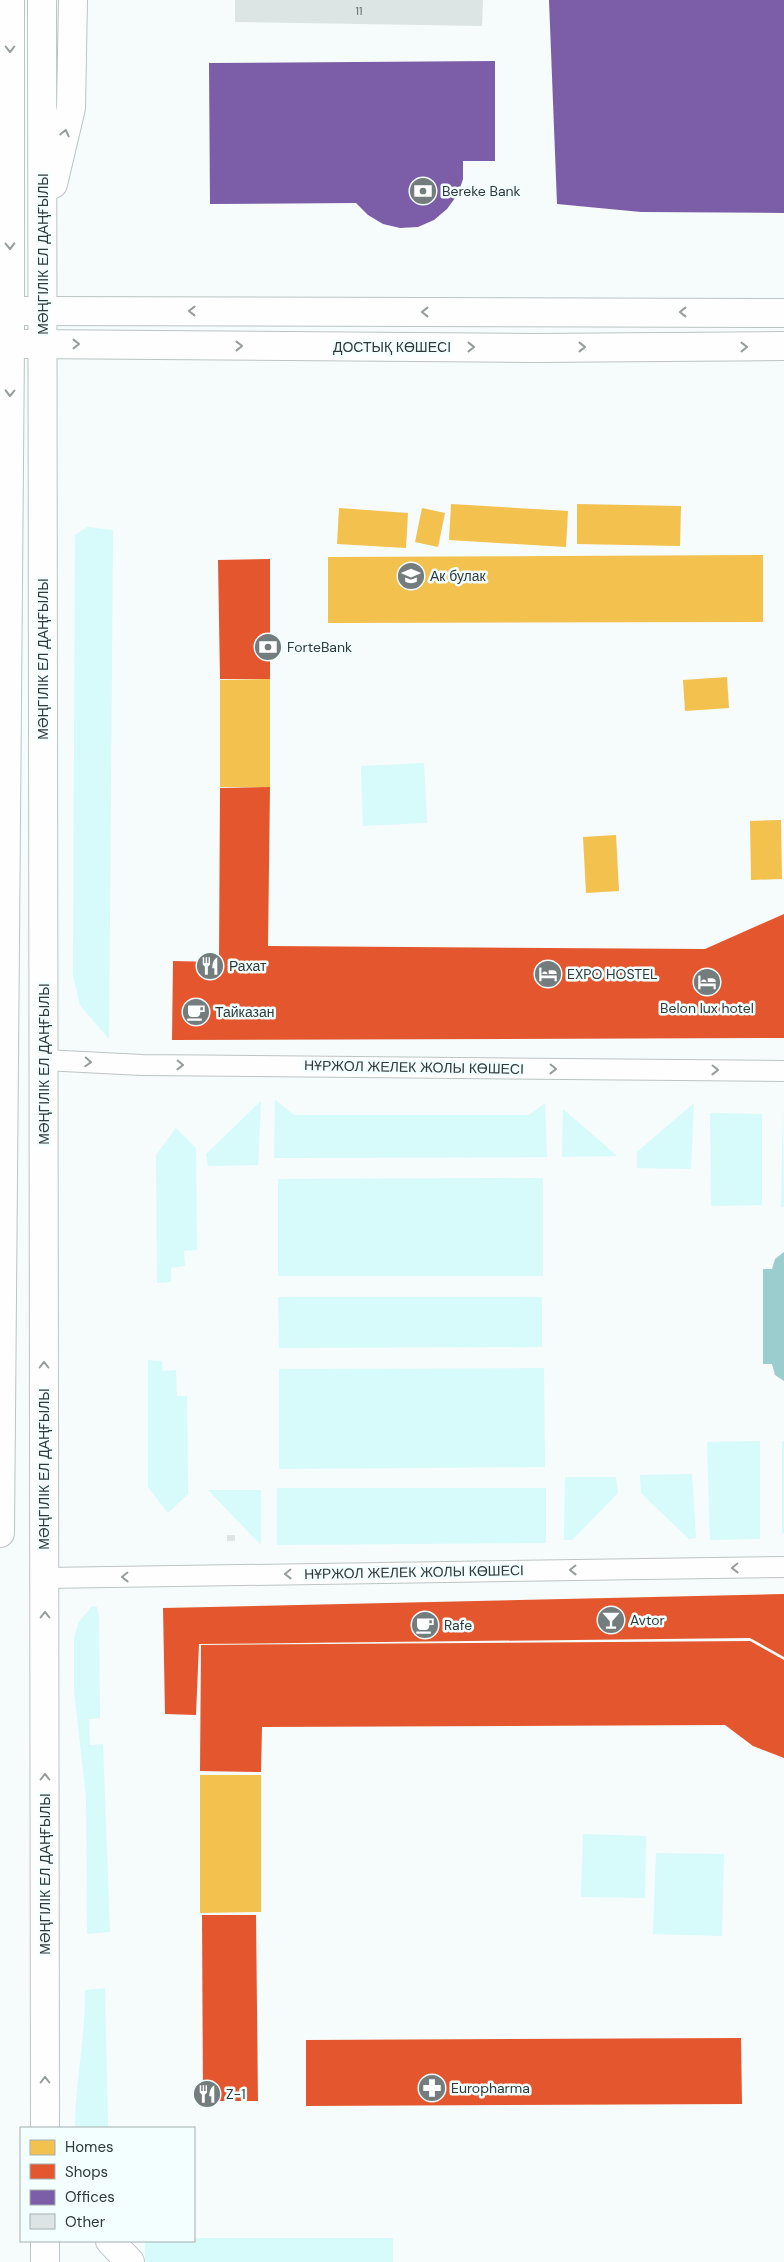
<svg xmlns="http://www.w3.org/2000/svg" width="784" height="2262" viewBox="0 0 784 2262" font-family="'DM Sans',sans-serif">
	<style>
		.green { fill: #d7fafa }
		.water { fill: #9ccdce }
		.homes { fill: #f2c14e }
		.shops { fill: #e4572e }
		.offices { fill: #7b5ea7 }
		.building { fill: #dce4e4 }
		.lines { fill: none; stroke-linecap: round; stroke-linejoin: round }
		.street-casing { stroke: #bcc4c4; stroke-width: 22 }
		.secondary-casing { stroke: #bcc4c4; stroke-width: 30 }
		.street { stroke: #fefefe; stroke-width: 20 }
		.secondary { stroke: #fefefe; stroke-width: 28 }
		.oneway { stroke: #969c9c }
		.labels { text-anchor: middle; stroke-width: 5; stroke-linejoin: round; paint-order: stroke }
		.number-label { font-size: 11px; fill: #5b6666 }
		.poi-label { font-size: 14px; fill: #2e3939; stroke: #f3fefe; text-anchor: start }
		.street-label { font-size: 14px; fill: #2e3939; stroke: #f3fefe }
	</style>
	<rect width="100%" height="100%" fill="#f6fbfb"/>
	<g class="green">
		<path d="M87,527L113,530L109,1039L80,1005L73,975L75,535Z"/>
		<path d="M424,763L427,823L363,826L361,766Z"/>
		<path d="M275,1100L294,1115H529L545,1103L547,1157L274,1158Z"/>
		<path d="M261,1101L258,1165L208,1166L206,1154Z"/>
		<path d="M694,1103L691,1169L637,1168V1152Z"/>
		<path d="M783,1108L784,1207H781Z"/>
		<path d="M563,1109L617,1156L562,1157Z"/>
		<path d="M710,1113L762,1114V1205L711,1206Z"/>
		<path d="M176,1128L196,1148L197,1250L184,1251L185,1266L171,1268V1282L157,1283L156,1155Z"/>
		<path d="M543,1178V1276H278V1179Z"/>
		<path d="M278,1297H542V1347L279,1348Z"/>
		<path d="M148,1360L162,1361L163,1371L176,1370L177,1396H187L188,1494L168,1513L148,1487Z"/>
		<path d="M544,1368L545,1467L279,1469V1369Z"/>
		<path d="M760,1441V1539L710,1540L707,1442Z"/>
		<path d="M782,1441H784V1533L782,1534Z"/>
		<path d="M692,1474L696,1538L689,1539L641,1493L640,1475Z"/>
		<path d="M565,1477H616L618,1493L572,1540H564Z"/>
		<path d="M277,1488H546V1543L277,1545Z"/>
		<path d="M208,1490H261V1545Z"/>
		<path d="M92,1606L97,1607L99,1617L100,1718L89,1719L90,1745L103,1744L110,1932L87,1934L86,1796L74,1691V1638L79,1622Z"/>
		<path d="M583,1834L646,1836L645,1898L581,1897Z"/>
		<path d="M656,1853L724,1854L722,1936L653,1934Z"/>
		<path d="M105,1988L108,2128H75C75,2082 86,2037 85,1990Z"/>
		<path d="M194,2238H393V2262H145V2241H194Z"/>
	</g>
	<path class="water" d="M784,1252V1381L775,1375L772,1364H763V1269H772L775,1259Z"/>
	<g class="homes">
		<path d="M451,504L568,511L566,547L449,540Z"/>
		<path d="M577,504L681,506L680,546L577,544Z"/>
		<path d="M339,508L408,513L406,548L337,544Z"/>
		<path d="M422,508L445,513L438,547L415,542Z"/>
		<path d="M763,555V622L328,623V557Z"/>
		<path d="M727,677L729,708L685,711L683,680Z"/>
		<path d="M270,679V787H220V680Z"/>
		<path d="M781,820L782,879L751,880L750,821Z"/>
		<path d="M616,835L619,891L586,893L583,837Z"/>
		<path d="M200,1775H261V1912L200,1913Z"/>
	</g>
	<g class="shops">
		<path d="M270,559V679H220L218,560Z"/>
		<path d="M270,787L268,946L705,949L784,914V1038L172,1040L173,961L219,962L220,788Z"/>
		<path d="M784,1594V1657L750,1638L199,1644L196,1715L165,1714L163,1608Z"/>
		<path d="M750,1641L784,1660V1758L753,1746L725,1725L262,1727L261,1772L200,1771L201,1645Z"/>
		<path d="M202,1915H256L258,2101H203Z"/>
		<path d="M741,2038L742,2104L306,2106V2040Z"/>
	</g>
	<g class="offices">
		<path d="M549,0H784V213L641,212L557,204Z"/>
		<path d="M495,61V161H463V179L458,194L447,209L434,220L418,227L400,228L383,224L368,215L356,203L210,204L209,63Z"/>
	</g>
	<g class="building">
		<path d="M235,0H483L482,26L235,22Z"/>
		<rect x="227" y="1535" width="8" height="6"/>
	</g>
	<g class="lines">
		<defs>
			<g id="street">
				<path d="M44,1060L142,1065L784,1071"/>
				<path d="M45,1578L784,1567"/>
			</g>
			<g id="secondary">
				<path d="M42,0L45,2128"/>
				<path d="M53,184L71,108L73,0"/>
				<path d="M24,311L784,313"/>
				<path d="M26,344L533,348L784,346"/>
				<path d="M0,1533L10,344V0"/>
				<path d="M110,2241L130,2262"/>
				<path d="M45,2262V2241"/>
			</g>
		</defs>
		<use href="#street" class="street-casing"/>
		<use href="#secondary" class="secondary-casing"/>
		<use href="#street" class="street"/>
		<use href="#secondary" class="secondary"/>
	</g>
	<defs><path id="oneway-chevron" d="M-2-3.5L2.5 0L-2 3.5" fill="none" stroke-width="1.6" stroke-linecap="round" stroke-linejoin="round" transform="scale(1.25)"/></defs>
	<g class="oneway">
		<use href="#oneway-chevron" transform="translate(10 49) rotate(90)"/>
		<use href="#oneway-chevron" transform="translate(65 133) rotate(-77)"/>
		<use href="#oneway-chevron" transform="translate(10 246) rotate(89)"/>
		<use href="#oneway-chevron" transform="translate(192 311) rotate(-180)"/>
		<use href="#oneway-chevron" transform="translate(425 312) rotate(-180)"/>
		<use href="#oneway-chevron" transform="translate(683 312) rotate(-180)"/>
		<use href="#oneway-chevron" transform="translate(76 344)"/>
		<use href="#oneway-chevron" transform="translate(239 346)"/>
		<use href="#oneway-chevron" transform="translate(471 347)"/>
		<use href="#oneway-chevron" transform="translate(582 347)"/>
		<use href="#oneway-chevron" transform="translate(744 347)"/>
		<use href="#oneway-chevron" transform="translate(10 393) rotate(91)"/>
		<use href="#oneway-chevron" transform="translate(88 1062) rotate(3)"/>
		<use href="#oneway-chevron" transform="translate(180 1065) rotate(1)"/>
		<use href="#oneway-chevron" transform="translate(553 1069) rotate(1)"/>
		<use href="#oneway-chevron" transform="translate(715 1070) rotate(1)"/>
		<use href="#oneway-chevron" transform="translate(44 1365) rotate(-90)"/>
		<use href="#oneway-chevron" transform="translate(735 1568) rotate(179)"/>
		<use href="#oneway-chevron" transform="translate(573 1570) rotate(179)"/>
		<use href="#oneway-chevron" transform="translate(288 1574) rotate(179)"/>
		<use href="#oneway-chevron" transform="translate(125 1577) rotate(179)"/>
		<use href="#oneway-chevron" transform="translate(45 1615) rotate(-90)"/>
		<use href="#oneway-chevron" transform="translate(45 1777) rotate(-90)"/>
		<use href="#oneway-chevron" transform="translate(45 2080) rotate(-90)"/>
	</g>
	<defs>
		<symbol id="bank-disc" viewBox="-11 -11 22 22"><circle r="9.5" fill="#747d7d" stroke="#f3fefe"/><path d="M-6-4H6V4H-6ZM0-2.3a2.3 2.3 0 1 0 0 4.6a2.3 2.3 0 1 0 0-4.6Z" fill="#fff"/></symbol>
		<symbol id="school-disc" viewBox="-11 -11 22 22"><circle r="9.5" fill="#747d7d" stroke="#f3fefe"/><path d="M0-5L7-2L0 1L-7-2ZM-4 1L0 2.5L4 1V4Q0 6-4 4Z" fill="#fff"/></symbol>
		<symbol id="restaurant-disc" viewBox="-11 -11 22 22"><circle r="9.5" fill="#747d7d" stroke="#f3fefe"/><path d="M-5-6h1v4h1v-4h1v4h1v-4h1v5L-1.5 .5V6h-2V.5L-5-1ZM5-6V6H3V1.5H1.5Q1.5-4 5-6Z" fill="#fff"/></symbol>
		<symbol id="hotel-disc" viewBox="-11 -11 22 22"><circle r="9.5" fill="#747d7d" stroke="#f3fefe"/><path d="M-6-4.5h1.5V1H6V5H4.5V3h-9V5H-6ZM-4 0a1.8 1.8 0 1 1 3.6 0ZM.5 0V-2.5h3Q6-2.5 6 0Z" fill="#fff"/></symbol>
		<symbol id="cafe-disc" viewBox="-11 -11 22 22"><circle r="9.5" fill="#747d7d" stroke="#f3fefe"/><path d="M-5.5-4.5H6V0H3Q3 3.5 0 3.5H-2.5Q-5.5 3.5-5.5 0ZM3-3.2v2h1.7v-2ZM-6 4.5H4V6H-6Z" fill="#fff"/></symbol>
		<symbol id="bar-disc" viewBox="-11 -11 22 22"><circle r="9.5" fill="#747d7d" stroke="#f3fefe"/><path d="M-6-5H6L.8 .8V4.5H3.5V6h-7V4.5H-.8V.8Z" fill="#fff"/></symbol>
		<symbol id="pharmacy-disc" viewBox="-11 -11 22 22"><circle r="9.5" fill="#747d7d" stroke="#f3fefe"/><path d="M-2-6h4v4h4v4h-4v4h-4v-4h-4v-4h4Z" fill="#fff"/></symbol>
	</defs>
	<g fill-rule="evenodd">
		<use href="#bank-disc" x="407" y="175" width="32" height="32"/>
		<use href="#school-disc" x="395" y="560" width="32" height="32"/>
		<use href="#bank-disc" x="252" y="631" width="32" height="32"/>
		<use href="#restaurant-disc" x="194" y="950" width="32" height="32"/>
		<use href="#hotel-disc" x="532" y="958" width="32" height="32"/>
		<use href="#hotel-disc" x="691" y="966" width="32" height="32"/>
		<use href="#cafe-disc" x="180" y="996" width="32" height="32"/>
		<use href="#bar-disc" x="595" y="1604" width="32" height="32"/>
		<use href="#cafe-disc" x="409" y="1609" width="32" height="32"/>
		<use href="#pharmacy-disc" x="416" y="2072" width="32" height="32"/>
		<use href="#restaurant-disc" x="191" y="2078" width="32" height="32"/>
	</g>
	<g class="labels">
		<g class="number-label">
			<text x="359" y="15">11</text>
		</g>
		<g class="poi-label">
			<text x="442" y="196">Bereke Bank</text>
			<text x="430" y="581">Ак булак</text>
			<text x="287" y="652">ForteBank</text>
			<text x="229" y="971">Рахат</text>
			<text x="567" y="979">EXPO HOSTEL</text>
			<text x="707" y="1013" text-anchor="middle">Belon lux hotel</text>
			<text x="215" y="1017">Тайказан</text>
			<text x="630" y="1625">Avtor</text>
			<text x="444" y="1630">Rafe</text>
			<text x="451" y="2093">Europharma</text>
			<text x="226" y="2099">Z-1</text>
		</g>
		<g class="street-label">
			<text transform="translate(43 254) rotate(-90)" y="5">МӘҢГІЛІК ЕЛ ДАҢҒЫЛЫ</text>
			<text x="392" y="352">ДОСТЫҚ КӨШЕСІ</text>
			<text transform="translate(43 659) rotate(-90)" y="5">МӘҢГІЛІК ЕЛ ДАҢҒЫЛЫ</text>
			<text transform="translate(44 1064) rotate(-90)" y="5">МӘҢГІЛІК ЕЛ ДАҢҒЫЛЫ</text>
			<text transform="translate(414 1067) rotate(1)" y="5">НҰРЖОЛ ЖЕЛЕК ЖОЛЫ КӨШЕСІ</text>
			<text transform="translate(44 1469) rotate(-90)" y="5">МӘҢГІЛІК ЕЛ ДАҢҒЫЛЫ</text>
			<text transform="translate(414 1572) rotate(-1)" y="5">НҰРЖОЛ ЖЕЛЕК ЖОЛЫ КӨШЕСІ</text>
			<text transform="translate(45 1874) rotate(-90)" y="5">МӘҢГІЛІК ЕЛ ДАҢҒЫЛЫ</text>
		</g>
	</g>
	<rect x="20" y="2127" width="175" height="115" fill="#f3fefe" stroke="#a4afaf"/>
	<rect x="30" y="2140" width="25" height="15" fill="#f2c14e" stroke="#a4afaf"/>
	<text x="65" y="2152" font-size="15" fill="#2e3939">Homes</text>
	<rect x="30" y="2164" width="25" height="15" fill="#e4572e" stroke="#a4afaf"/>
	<text x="65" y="2177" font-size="15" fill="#2e3939">Shops</text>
	<rect x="30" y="2190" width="25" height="15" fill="#7b5ea7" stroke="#a4afaf"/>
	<text x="65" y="2202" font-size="15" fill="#2e3939">Offices</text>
	<rect x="30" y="2214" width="25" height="15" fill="#dce4e4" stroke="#a4afaf"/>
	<text x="65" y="2227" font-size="15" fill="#2e3939">Other</text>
</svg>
